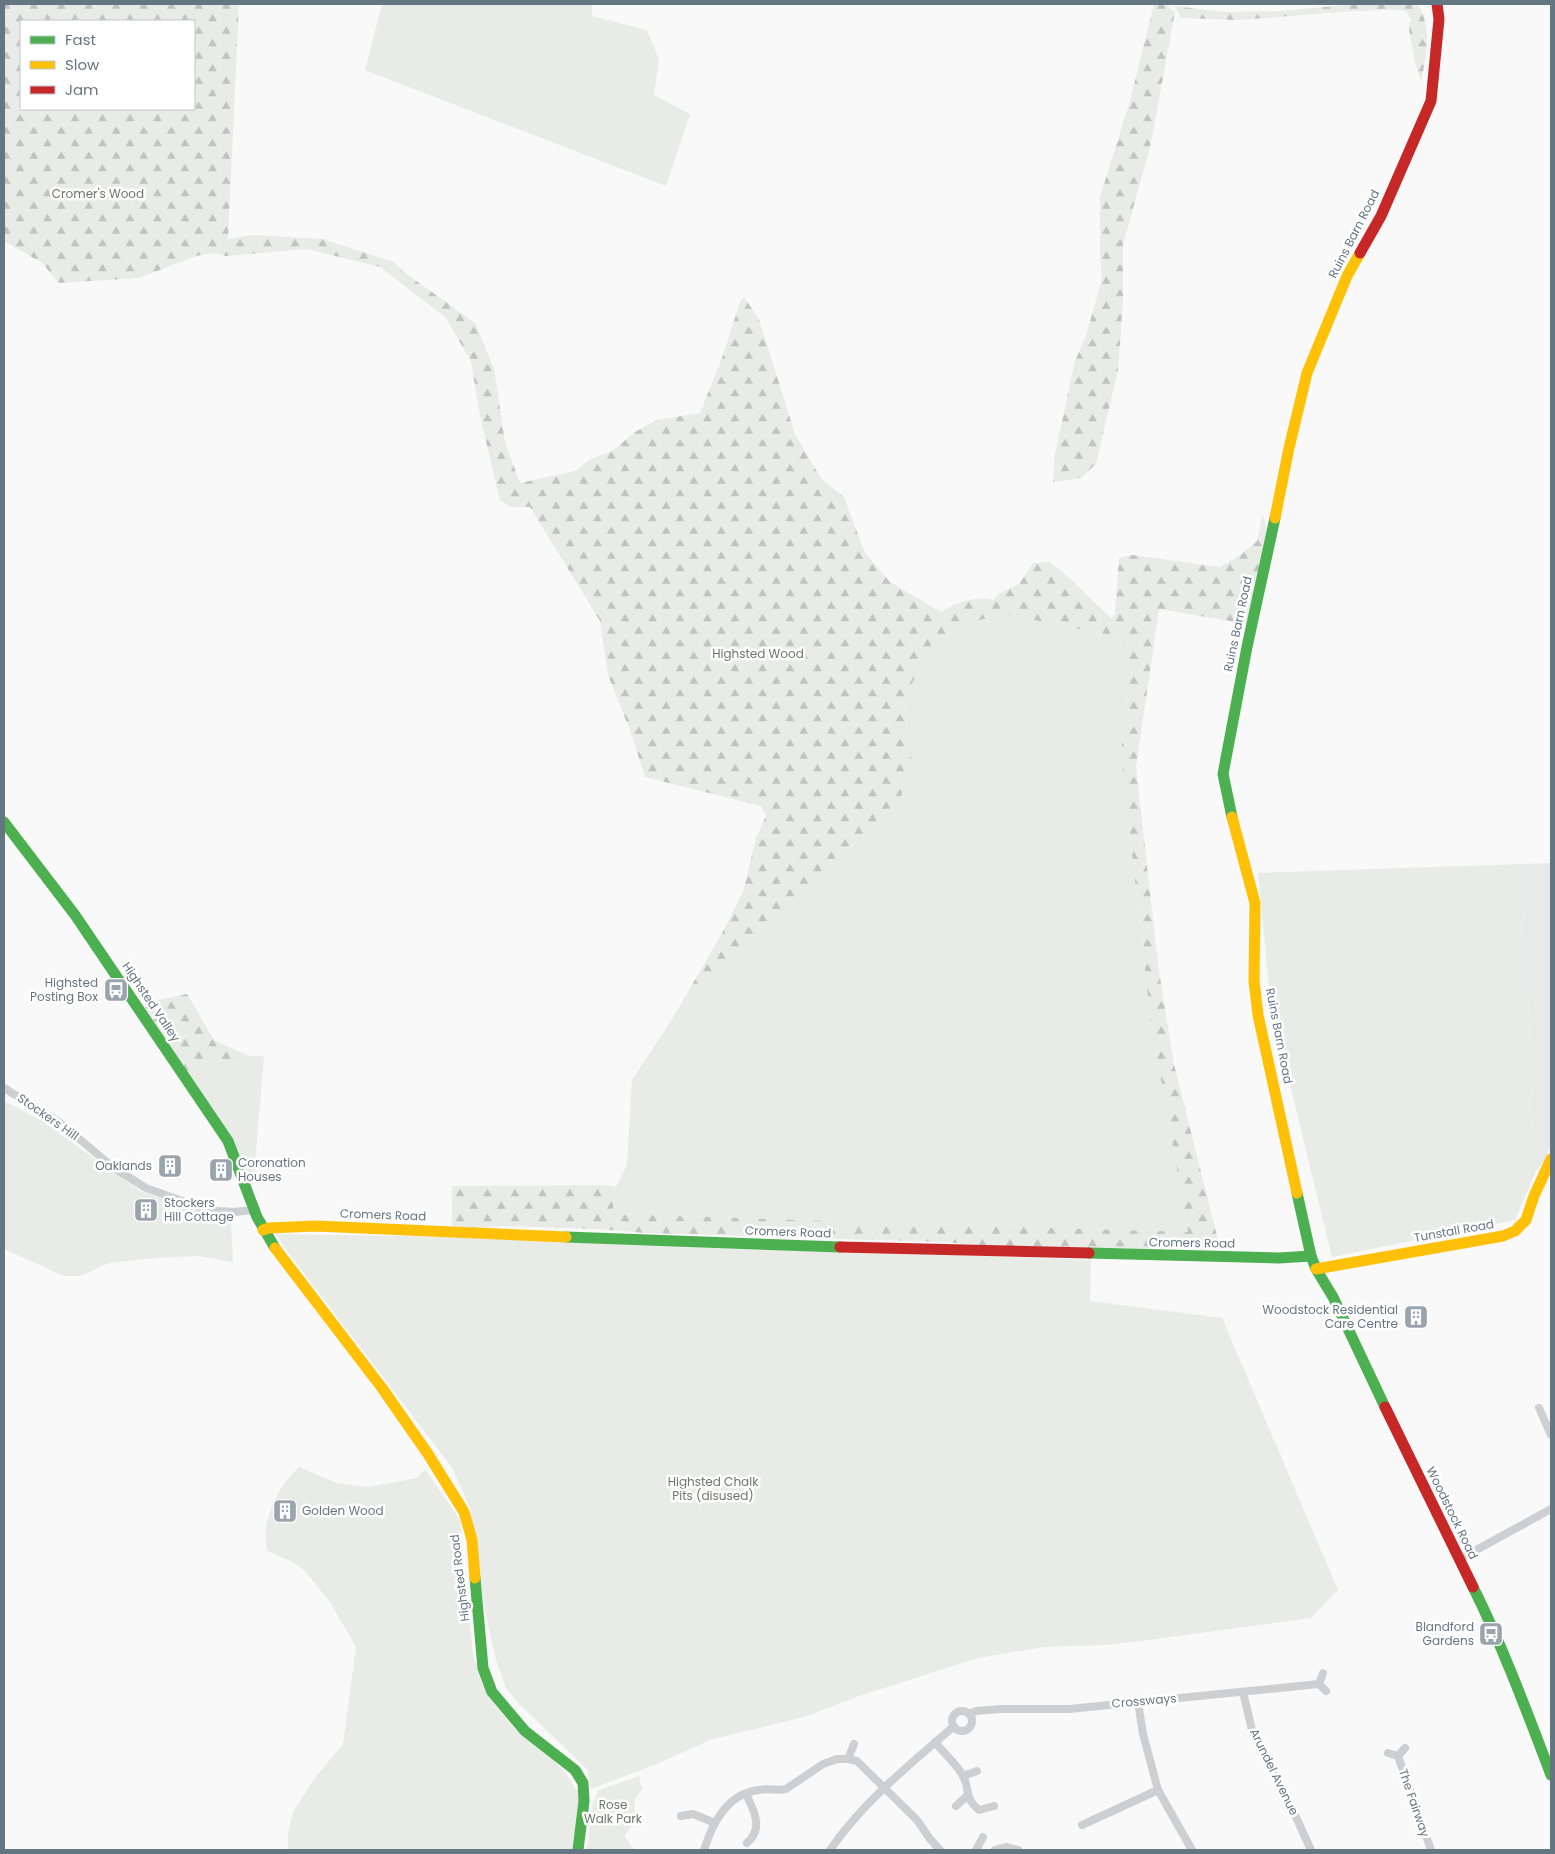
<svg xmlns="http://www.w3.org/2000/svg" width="1555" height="1854" viewBox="0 0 1555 1854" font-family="Poppins,sans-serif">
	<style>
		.built { fill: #e8e9e9 }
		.green { fill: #e8ebe6; fill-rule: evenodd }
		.forest { fill: url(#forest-firs); fill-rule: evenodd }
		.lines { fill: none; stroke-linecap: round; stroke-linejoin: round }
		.street { stroke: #cecfd0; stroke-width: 8 }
		.fast { stroke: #4caf50; stroke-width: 11 }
		.slow { stroke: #ffc107; stroke-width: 11 }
		.jam { stroke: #c62828; stroke-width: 11 }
		.labels { text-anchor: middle; stroke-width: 5; stroke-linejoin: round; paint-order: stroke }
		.park-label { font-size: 12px; fill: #687a64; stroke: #fff }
		.street-label { font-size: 12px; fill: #657683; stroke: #fff }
		.poi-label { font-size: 12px; fill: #657683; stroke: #fff; text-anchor: end }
	</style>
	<defs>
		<pattern id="forest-firs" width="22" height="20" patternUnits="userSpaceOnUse" patternTransform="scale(1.25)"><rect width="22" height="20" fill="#e8ebe6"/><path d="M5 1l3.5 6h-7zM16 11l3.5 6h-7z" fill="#c0c3c0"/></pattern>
	</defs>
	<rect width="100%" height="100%" fill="#f9f9f9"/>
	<path class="built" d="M1551,863V1145L1545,1160L1536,1171L1522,864Z"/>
	<g class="green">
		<path d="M382,4H592V16L647,30L659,59L654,95L690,114L666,186L365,70Z"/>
		<path d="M1003,614L1120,637L1129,658L1121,756L1151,1023L1188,1232L611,1214L616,1187L627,1165L632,1080L671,1021L720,977L747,946L900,799L907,726L903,700L935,640L962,625Z"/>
		<path d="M1522,864L1536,1171L1515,1220L1332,1257L1271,1007L1258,873Z"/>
		<path d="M249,1056H264L253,1186L231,1140L185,1071L214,1060L247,1062Z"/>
		<path d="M4,1101L42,1121L140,1191L231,1222L233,1262L199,1256L155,1258L109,1263L80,1276H64L4,1249ZM141,1200L156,1205L151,1220L135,1215Z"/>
		<path d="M276,1234L454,1237L1091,1260L1090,1301L1222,1318L1338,1590L1311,1618L1149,1640L1105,1645L1044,1647L978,1658L859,1696L807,1716L710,1740L659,1763L591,1789L588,1772L586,1768L518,1703L506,1688L496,1660L485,1610L470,1508L453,1469L287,1251Z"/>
		<path d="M300,1467L336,1483L368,1487L417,1478L425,1469L460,1520L473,1655L489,1698L513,1727L548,1753L567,1775L581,1797L574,1850H288V1833L293,1812L315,1778L343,1744L356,1647L330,1602L305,1571L291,1561L267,1551C267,1546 265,1540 265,1535C266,1514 282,1479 300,1467Z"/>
		<path d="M639,1776L642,1789L635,1799L634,1824L625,1834L626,1838L634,1850H587L592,1805L599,1790Z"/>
	</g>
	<g class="forest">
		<path d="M4,4H239L228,239L253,235L322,239L394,262L404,272L475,323L494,369L505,442L520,483L575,471L589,460L612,451L635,432L657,420L700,413L722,358L740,302L744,297L759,319L795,434L822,480L844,497L865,553L890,582L941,612C959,602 973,596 993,600L999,594L1019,584L1033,563L1049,562L1064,573L1111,618L1115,615L1119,558L1132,555L1220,567L1239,556L1257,541L1263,514L1267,532L1247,624L1159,609L1136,767L1158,965L1174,1064L1220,1248L1213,1250L993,1246L942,1242L645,1233L598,1229L506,1226L455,1229L452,1224V1186L606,1185L616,1187L612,1214L1188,1232L1151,1023L1121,756L1129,658L1120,637L1003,614L962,625L935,640L903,700L912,764L900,799L747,946L720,977L671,1021L721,935L743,892L756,838L766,816L761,806L645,777L630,730L608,675L600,621L530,507H510L500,500L480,416L471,361L445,317L380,267L307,249L226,256L213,253L196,256L139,278L59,283L42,263L4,241ZM21,21H194V109H21Z"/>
		<path d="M1154,4H1165L1175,12L1151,143L1123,245V302L1118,370L1096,464L1081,478L1053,482L1055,454L1075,361L1086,336L1102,279L1100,257V197L1130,101Z"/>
		<path d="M1357,4H1417C1433,26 1426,57 1421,82L1414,58L1409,29L1411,20L1406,11C1389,8 1373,11 1355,11L1238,20L1181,18L1175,6L1224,12L1282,11Z"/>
		<path d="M187,994L214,1040L249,1056L248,1062L214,1060L185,1071L145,1007L149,1002Z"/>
	</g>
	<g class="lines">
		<g class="street">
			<path d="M4,1088L60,1123L114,1168L146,1188L202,1208L218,1211L234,1212L254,1210"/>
			<path d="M1539,1408L1551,1435"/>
			<path d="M1460,1559L1551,1509"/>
			<path d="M1323,1673L1319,1684L1326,1691"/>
			<path d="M1243,1692L1252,1730L1260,1749L1296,1817L1311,1850"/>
			<path d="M1138,1702L1143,1734L1158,1790L1192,1850"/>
			<circle cx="962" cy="1721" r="10"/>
			<path d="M969,1714L976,1711L1001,1709H1069L1319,1684"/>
			<path d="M935,1742C942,1751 959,1767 963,1776C971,1791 963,1796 979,1810L994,1806"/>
			<path d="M1388,1753L1398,1756L1405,1748"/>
			<path d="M1398,1756L1431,1850"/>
			<path d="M848,1759L854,1744"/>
			<path d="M963,1776L977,1771"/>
			<path d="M746,1794C754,1811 764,1828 747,1843"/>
			<path d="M956,1806L967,1796"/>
			<path d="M681,1816L693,1814L715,1823"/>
			<path d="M1082,1825L1158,1790"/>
			<path d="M704,1850C713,1822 727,1794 759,1790C768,1788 777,1791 786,1789L823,1764L837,1759H848L857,1761L917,1820L930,1839L940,1850"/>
			<path d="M830,1850C863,1802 909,1765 953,1727"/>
			<path d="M976,1850L983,1837"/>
			<path d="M995,1850L1006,1847L1018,1850"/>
		</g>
		<g class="fast">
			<path d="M1232,817L1223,774L1247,647L1275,518"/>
			<path d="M4,822L75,915L228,1141L257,1217L275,1248"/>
			<path d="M1297,1193L1311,1256L1316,1269L1333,1297L1385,1407"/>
			<path d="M566,1237L840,1247"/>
			<path d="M1089,1253L1279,1258L1311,1256"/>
			<path d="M475,1578L483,1668L492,1692L525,1731L575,1770L583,1783L584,1801L578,1850"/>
			<path d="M1473,1587C1503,1647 1527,1712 1551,1775"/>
		</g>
		<g class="slow">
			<path d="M1275,518L1289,448L1307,373L1347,276L1360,253"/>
			<path d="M1232,817L1255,903L1254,981L1258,1015L1297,1193"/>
			<path d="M263,1230L269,1228L316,1226L566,1237"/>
			<path d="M275,1248L382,1388L428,1454L464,1512L472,1540L475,1578"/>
			<path d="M1316,1269L1503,1236L1515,1231L1526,1220L1534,1196L1551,1159"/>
		</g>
		<g class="jam">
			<path d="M1360,253L1381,216L1431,101L1439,19L1437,4"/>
			<path d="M840,1247L1089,1253"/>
			<path d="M1385,1407L1473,1587"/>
		</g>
	</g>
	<defs>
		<symbol id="bus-square" viewBox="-11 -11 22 22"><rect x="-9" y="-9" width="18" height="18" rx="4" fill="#99a4ac" stroke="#fff"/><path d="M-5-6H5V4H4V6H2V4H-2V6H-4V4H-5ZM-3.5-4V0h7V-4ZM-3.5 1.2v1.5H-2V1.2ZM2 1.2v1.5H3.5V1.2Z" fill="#fff"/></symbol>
		<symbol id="building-square" viewBox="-11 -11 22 22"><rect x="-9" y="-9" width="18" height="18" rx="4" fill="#99a4ac" stroke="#fff"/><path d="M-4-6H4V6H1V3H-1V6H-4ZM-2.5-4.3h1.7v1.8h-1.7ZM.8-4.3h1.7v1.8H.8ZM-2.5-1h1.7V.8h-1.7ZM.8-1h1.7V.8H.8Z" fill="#fff"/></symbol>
	</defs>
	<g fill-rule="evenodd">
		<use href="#bus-square" x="102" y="976" width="28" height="28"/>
		<use href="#building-square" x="156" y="1152" width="28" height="28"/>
		<use href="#building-square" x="207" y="1156" width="28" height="28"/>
		<use href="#building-square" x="132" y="1196" width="28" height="28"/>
		<use href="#building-square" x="1402" y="1303" width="28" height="28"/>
		<use href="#building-square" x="271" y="1497" width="28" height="28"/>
		<use href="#bus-square" x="1477" y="1620" width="28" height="28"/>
	</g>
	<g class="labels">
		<g class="park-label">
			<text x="98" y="198">Cromer's Wood</text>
			<text x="758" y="658">Highsted Wood</text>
			<text x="713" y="1486">Highsted Chalk<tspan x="713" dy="14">Pits (disused)</tspan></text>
			<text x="613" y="1809">Rose<tspan x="613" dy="14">Walk Park</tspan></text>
		</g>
		<g class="street-label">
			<text transform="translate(1354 234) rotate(-63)" y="4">Ruins Barn Road</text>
			<text transform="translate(1238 624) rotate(-78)" y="4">Ruins Barn Road</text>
			<text transform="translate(151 1002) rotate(56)" y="4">Highsted Valley</text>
			<text transform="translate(1279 1036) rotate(79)" y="4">Ruins Barn Road</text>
			<text transform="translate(48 1117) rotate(35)" y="4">Stockers Hill</text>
			<text transform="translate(383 1215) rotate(2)" y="4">Cromers Road</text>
			<text transform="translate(1454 1231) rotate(-10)" y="4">Tunstall Road</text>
			<text transform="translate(788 1232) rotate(2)" y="4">Cromers Road</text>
			<text transform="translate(1192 1243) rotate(1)" y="4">Cromers Road</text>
			<text transform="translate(1452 1513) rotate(64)" y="4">Woodstock Road</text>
			<text transform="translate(460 1578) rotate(-97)" y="4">Highsted Road</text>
			<text transform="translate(1144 1701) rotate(-5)" y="4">Crossways</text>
			<text transform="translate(1274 1772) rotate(64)" y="4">Arundel Avenue</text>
			<text transform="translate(1414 1803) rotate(71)" y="4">The Fairway</text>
		</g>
		<g class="poi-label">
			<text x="98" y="987">Highsted<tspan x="98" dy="14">Posting Box</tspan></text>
			<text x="238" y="1167" text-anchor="start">Coronation<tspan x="238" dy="14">Houses</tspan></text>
			<text x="152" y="1170">Oaklands</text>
			<text x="164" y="1207" text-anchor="start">Stockers<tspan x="164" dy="14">Hill Cottage</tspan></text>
			<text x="1398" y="1314">Woodstock Residential<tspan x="1398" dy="14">Care Centre</tspan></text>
			<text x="302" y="1515" text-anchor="start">Golden Wood</text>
			<text x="1474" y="1631">Blandford<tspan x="1474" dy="14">Gardens</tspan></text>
		</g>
	</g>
	<rect width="1555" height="1854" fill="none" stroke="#657683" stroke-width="10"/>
	<rect x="20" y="20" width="175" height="90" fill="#ffffff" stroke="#c1c8cd"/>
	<rect x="30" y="36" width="25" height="8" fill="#4caf50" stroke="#c1c8cd"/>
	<text x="65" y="45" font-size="15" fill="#657683">Fast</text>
	<rect x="30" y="61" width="25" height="8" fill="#ffc107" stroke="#c1c8cd"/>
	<text x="65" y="70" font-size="15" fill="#657683">Slow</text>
	<rect x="30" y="86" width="25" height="8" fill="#c62828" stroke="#c1c8cd"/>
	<text x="65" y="95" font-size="15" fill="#657683">Jam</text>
</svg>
